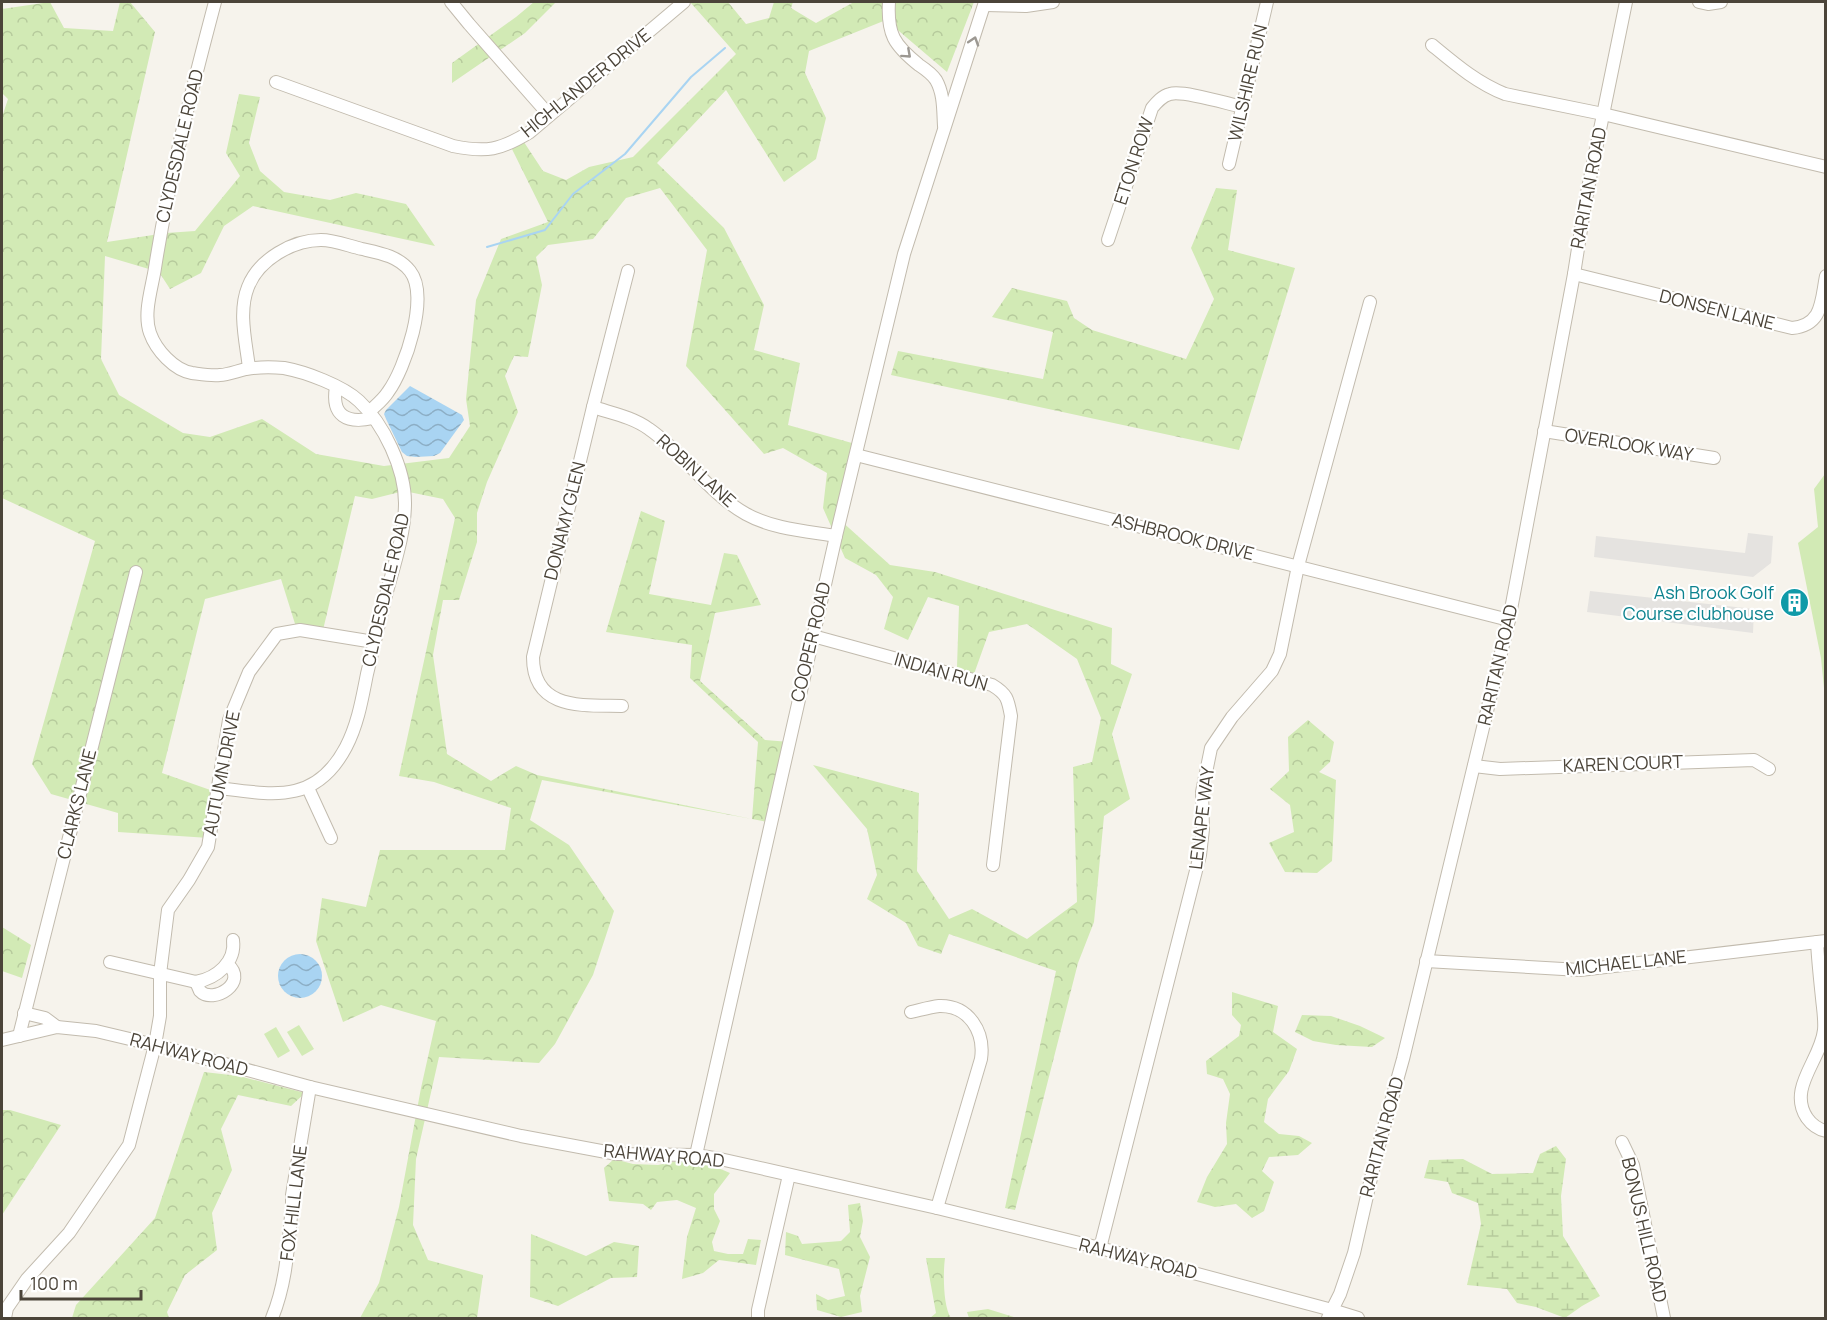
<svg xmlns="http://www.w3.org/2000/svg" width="1827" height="1320" viewBox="0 0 1827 1320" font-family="Manrope,sans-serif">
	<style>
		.green { fill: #d2eab5 }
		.forest { fill: url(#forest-crowns) }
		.wetland { fill: url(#wetland-marsh) }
		.parking { fill: #e5e3e0 }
		.water { fill: url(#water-waves) }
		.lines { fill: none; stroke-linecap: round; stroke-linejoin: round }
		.stream { stroke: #a9d4f2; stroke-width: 2 }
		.minor-casing { stroke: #c2bbae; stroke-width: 14 }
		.minor { stroke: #fff; stroke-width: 12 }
		.oneway { stroke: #9c9892 }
		.labels { text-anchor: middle; stroke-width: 4.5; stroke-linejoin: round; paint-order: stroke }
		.street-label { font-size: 18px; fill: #4b4439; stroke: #fff }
		.culture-label { font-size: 18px; fill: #0d838f; stroke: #fff; text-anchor: end }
	</style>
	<defs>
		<pattern id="forest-crowns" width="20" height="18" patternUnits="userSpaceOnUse" patternTransform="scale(1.5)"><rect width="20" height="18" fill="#d2eab5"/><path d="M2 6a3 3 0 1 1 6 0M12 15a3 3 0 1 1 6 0" fill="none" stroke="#b6ca9c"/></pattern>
		<pattern id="wetland-marsh" width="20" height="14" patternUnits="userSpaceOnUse" patternTransform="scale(1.5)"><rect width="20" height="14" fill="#d2eab5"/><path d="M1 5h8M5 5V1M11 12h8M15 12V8" fill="none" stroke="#b6ca9c"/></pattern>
		<pattern id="water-waves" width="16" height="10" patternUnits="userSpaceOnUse" patternTransform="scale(1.5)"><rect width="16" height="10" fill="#a9d4f2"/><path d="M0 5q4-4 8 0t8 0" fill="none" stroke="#8caec5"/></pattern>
	</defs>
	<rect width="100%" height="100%" fill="#f6f3ec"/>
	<g class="green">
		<path d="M1825,474V698L1821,658L1798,543L1818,527L1814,489Z"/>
		<path d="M299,1025L314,1049L302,1056L287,1032Z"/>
		<path d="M276,1027L290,1051L278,1058L264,1034Z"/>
	</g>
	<g class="forest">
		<path d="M50,2L64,28L113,31L120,2H130L155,32L107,242L166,233L195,231L240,176L226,153L239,94L260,97L249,143L260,171L284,192L330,200L356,193L406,204L435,246L253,206L224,226L201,273L170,289L159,272L105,256L101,359L119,395L183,433L210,437L262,419L316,454L384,466L449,458L470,426L466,399L476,300L501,239L548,222L508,141L518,133L543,171L566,180L589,167L633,157L736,54L690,2H728L746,24L769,18L774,2H793L791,8L816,23L854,2H974L947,72L886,20L809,51L805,73L826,118L816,159L784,182L726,90L657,163L724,228L764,305L754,350L800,363L788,425L859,445L839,519L890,565L935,572L1112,628L1111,664L1132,674L1112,734L1130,799L1104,816L1094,922L1078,963L1015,1210L1005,1208L1056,971L949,934L941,954L918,946L906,923L867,899L877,875L867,829L813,765L919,793L917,871L949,919L972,909L1027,939L1077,902L1073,767L1092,762L1101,718L1077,659L1027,624L989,632L974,674L957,667L959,606L928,597L908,640L884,629L893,597L876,575L845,558L823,508L827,473L783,448L764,454L686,366L707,250L660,188L626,198L593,239L548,245L536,257L542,285L528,357L514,356L505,376L518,412L487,482L477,513V542L459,600H443L433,655L447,754L491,781L516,766L537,775L752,819L758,742L690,678L692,645L606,632L641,511L665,521L649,594L711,605L724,553L737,555L761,605L715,613L700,681L765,740L790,742L773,823L542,780L530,820L569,845L614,911L593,975L555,1044L539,1063L439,1057L416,1159L413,1225L428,1260L483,1275L477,1318H360L379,1283L399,1207L421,1088L436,1021L381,1005L343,1022L316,941L322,898L366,907L380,850H505L511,808L434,782L399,776L455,518L443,499L404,491L372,499L355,496L323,630L296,627L281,579L205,599L162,773L216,792L209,838L118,832V813L51,794L32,764L95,541L2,498V117L8,99L2,93V9Z"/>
		<path d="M534,2H556L525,33L452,83V63L516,17Z"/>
		<path d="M1216,188L1237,190L1228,250L1295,268L1239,450L891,375L898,351L1043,379L1053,332L992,317L1012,288L1067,301L1074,318L1092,330L1186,359L1214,299L1191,248Z"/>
		<path d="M1308,720L1334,742L1330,762L1319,772L1336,780L1332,861L1317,873L1285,872L1269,843L1294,832L1290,805L1270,789L1289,771L1288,737Z"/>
		<path d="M2,927L31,945L22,978L2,971Z"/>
		<path d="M1232,992L1278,1006L1273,1032L1297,1049L1289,1071L1268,1099L1264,1122L1279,1134L1299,1136L1312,1143L1298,1155L1269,1157L1262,1171L1274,1182L1264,1211L1252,1218L1236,1204L1215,1207L1197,1202L1207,1177L1227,1144L1226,1123L1230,1094L1223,1079L1207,1074L1206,1061L1239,1036L1241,1025L1232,1015Z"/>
		<path d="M1302,1015L1331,1016L1360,1026L1385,1038L1372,1047L1336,1045L1313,1041L1295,1032Z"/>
		<path d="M204,1072L239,1076L305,1093L291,1106L238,1095L221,1129L232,1170L212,1213L217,1250L185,1275L167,1312L169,1318H72L76,1305L155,1218Z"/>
		<path d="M2,1110H10L61,1125L2,1215Z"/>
		<path d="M614,1159L633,1164L658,1165L678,1161L716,1167L730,1173L714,1194V1209L720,1221L712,1242L714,1251L728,1254H743L748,1239L761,1240L756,1265L719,1260L703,1273L682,1279L687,1237L696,1208L677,1200L657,1202L651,1210L643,1204L609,1201L604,1168Z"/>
		<path d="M860,1203L863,1221L860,1237L870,1257L860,1296L862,1312L841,1317L817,1310L816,1294L828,1300L845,1296L839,1269L785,1255L786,1232L798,1236L802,1244L841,1241L850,1232L848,1205Z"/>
		<path d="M531,1234L586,1256L614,1242L639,1246L637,1277L611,1278L558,1306L530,1297Z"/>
		<path d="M926,1258H945C943,1272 943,1307 951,1318H930L936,1313Z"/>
		<path d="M988,1309L1017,1318H1022H969L967,1312Z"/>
	</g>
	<path class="wetland" d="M1556,1146L1566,1159L1561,1196L1563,1236L1600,1296L1582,1306L1565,1318L1536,1307L1517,1303L1507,1289L1467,1285L1481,1224L1478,1203L1452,1193L1448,1182L1424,1178L1429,1160L1463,1159L1492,1174L1533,1173L1540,1154Z"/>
	<g class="parking">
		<path d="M1748,533L1773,536L1771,563L1753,577L1594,557L1596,536L1745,553Z"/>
		<path d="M1590,591L1754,609L1753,633L1587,612Z"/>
	</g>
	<g class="water">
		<path d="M410,386L462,415L464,420L440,453L434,456L416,457L407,456L402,452L386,419L384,414L386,410Z"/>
		<circle cx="300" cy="976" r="22"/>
	</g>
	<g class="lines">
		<path class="stream" d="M487,247L545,230L573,194L625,154L691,77L725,48"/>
		<defs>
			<g id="minor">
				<path d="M215,2C192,89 169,178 155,268C152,288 143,313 150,333C156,350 174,370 192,373C200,374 211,376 220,375C228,375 237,371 246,369C258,367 273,367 284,368C306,372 343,386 359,401C384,424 405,469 405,503C405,535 393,568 385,599C379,624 373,649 367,674C362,699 358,724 346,747C316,804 274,795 219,788"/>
				<path d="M451,2L469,24L549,115"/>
				<path d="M889,2C887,34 894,45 919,65C925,69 932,74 936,80C944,94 943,110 944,126"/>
				<path d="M1699,2L1708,4L1721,2"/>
				<path d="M985,5L1026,6L1053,2"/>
				<path d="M1432,45C1455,64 1477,83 1505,94L1603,114L1826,167"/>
				<path d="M276,82L453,146C487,153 500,150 530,132L684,2"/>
				<path d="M1229,164L1267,2"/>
				<path d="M1108,240L1152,108C1157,102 1162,96 1170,94C1183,90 1228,104 1243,107"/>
				<path d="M1574,274L1792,328C1823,325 1821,301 1826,276"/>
				<path d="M249,368C246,342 238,312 248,287C259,259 293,240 321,240C334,240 349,246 362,249C380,253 398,256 410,271C430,296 405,369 388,392C383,400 375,406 369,412"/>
				<path d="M336,387C331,416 347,424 373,418"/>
				<path d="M593,407C611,413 633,417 649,429C684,453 708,493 746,514C773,529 805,531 836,536"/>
				<path d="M1544,431L1714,458"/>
				<path d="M856,455L1509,620"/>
				<path d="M813,636L992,685C1007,694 1008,699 1011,716L993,865"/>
				<path d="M622,706C584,705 533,711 533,657L593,407L628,271"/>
				<path d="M1474,766L1500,769L1754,760L1769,769"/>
				<path d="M308,788L331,838"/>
				<path d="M1817,942C1818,961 1820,979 1822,998C1823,1009 1825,1020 1824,1030C1821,1060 1787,1088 1807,1118C1812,1125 1817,1129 1826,1131"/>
				<path d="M1426,961L1580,970L1826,941"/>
				<path d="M110,962L196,982C217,978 236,962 233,940"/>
				<path d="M196,982C197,984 199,989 200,991C213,1005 250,982 227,964"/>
				<path d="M911,1012C920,1010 930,1007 939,1006C969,1005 985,1032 981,1059L937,1208"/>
				<path d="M24,1013L45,1018L57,1027"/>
				<path d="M19,1036L136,572"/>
				<path d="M2,1040L57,1027L96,1031L155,1045L310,1087L521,1136L617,1154L696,1155L720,1159L937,1208L1100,1248L1332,1310L1358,1318"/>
				<path d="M1622,1142L1633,1165L1664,1318"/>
				<path d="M696,1155L836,536L904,254L985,2"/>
				<path d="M1100,1248L1200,855L1203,829L1202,792L1211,748L1232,717L1272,671L1280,654L1298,566L1370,302"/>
				<path d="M5,1318L7,1308L27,1279L69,1233L129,1145L155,1045L160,1016V974L168,910L189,880L208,847L229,720L249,672L277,634L300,630L374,642"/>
				<path d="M272,1318C287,1282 288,1244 292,1206V1195L310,1087"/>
				<path d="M758,1318V1310L789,1175"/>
				<path d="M1328,1318L1340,1294L1354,1253L1377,1152L1403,1059L1509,620L1574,274L1586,198L1626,2"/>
			</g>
		</defs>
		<use href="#minor" class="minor-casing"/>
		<use href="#minor" class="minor"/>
	</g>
	<defs><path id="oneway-chevron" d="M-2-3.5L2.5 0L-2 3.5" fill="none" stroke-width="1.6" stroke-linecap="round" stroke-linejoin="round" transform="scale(1.5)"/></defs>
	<g class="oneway">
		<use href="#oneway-chevron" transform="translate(974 41) rotate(-72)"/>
		<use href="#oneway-chevron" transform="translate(907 54) rotate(42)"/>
	</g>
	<defs>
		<symbol id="building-disc" viewBox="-11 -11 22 22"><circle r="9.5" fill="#0f9aa8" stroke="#fff"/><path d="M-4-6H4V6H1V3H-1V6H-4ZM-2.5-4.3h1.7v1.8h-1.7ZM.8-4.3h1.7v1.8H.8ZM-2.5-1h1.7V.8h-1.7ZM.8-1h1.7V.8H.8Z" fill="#fff"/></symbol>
	</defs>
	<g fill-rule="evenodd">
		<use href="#building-disc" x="1778" y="586" width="33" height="33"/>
	</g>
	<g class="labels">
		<g class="street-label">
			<text transform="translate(586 83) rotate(-39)" y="6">HIGHLANDER DRIVE</text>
			<text transform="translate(1248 83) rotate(-77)" y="6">WILSHIRE RUN</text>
			<text transform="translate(180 146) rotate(-77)" y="6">CLYDESDALE ROAD</text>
			<text transform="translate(1134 161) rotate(-72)" y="6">ETON ROW</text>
			<text transform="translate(1589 188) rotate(-79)" y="6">RARITAN ROAD</text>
			<text transform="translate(1717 310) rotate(14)" y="6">DONSEN LANE</text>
			<text transform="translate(1629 445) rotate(9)" y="6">OVERLOOK WAY</text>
			<text transform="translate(696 471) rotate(42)" y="6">ROBIN LANE</text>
			<text transform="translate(565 521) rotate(-76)" y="6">DONAMY GLEN</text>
			<text transform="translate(1183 537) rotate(14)" y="6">ASHBROOK DRIVE</text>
			<text transform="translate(386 590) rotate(-77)" y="6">CLYDESDALE ROAD</text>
			<text transform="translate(811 642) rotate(-77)" y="6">COOPER ROAD</text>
			<text transform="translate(1498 665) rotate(-77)" y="6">RARITAN ROAD</text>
			<text transform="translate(941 672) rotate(16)" y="6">INDIAN RUN</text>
			<text transform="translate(1623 764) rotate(-2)" y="6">KAREN COURT</text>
			<text transform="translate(222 773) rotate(-79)" y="6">AUTUMN DRIVE</text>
			<text transform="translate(77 804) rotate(-76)" y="6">CLARKS LANE</text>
			<text transform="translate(1202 818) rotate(-83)" y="6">LENAPE WAY</text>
			<text transform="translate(1626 963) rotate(-6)" y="6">MICHAEL LANE</text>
			<text transform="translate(189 1055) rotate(15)" y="6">RAHWAY ROAD</text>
			<text transform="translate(1382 1137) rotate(-75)" y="6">RARITAN ROAD</text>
			<text transform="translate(664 1156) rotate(5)" y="6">RAHWAY ROAD</text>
			<text transform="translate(294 1203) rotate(-83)" y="6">FOX HILL LANE</text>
			<text transform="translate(1644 1230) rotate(77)" y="6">BONUS HILL ROAD</text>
			<text transform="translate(1138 1259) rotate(14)" y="6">RAHWAY ROAD</text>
		</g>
		<g class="culture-label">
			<text x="1774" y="599">Ash Brook Golf<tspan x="1774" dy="21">Course clubhouse</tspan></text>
		</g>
	</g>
	<rect width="1827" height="1320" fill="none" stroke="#4b4439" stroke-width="6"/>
	<path d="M21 1290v9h120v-9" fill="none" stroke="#4b4439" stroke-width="3"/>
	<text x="30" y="1290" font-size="18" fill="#4b4439" stroke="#ffffff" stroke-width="4.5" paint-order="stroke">100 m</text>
</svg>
